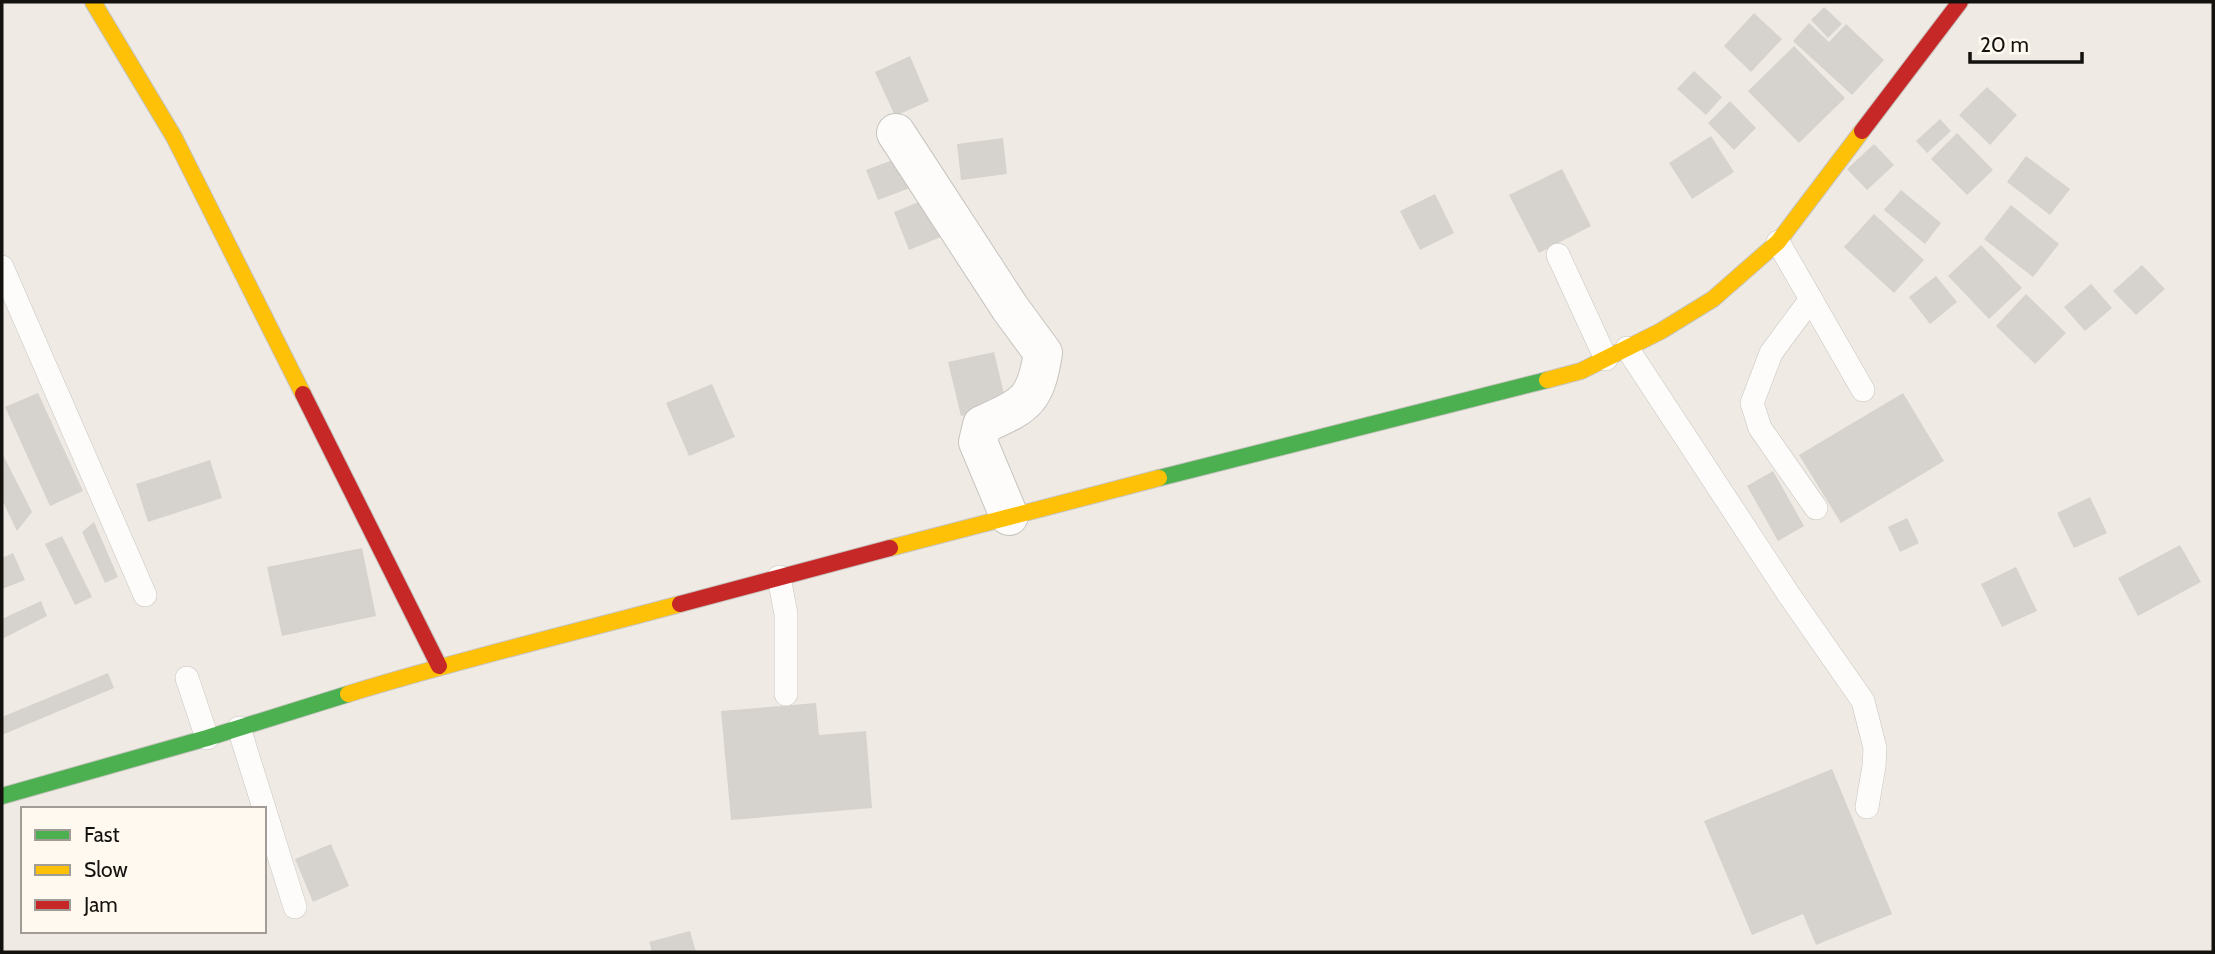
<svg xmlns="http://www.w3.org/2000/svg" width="2215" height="954" viewBox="0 0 2215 954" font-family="Cabin,sans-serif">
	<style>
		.building { fill: #d6d2cd }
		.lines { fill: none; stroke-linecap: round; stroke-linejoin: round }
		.lane-casing { stroke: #c7c4bf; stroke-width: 24 }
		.street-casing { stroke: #c7c4bf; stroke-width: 40 }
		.fast-casing { stroke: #c7c4bf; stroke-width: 18 }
		.slow-casing { stroke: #c7c4bf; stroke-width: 18 }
		.jam-casing { stroke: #c7c4bf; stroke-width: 18 }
		.lane { stroke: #fdfcfb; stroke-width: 23 }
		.street { stroke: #fdfcfb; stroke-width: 38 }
		.fast { stroke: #4caf50; stroke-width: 16 }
		.slow { stroke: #ffc107; stroke-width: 16 }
		.jam { stroke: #c62828; stroke-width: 16 }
	</style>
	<rect width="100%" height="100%" fill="#efebe4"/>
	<g class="building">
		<path d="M1824,7L1842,24L1828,38L1811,20Z"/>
		<path d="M1754,13L1782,39L1751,72L1724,46Z"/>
		<path d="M1809,23L1829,42L1846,24L1884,60L1852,95L1793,41Z"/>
		<path d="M1794,46L1845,98L1799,143L1748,91Z"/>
		<path d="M910,56L929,101L895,116L875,72Z"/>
		<path d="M1694,71L1722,97L1706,115L1677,89Z"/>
		<path d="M1987,87L2017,115L1990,145L1959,115Z"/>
		<path d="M1730,101L1756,128L1734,150L1708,123Z"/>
		<path d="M1940,119L1951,131L1927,153L1916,141Z"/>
		<path d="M1957,133L1993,170L1967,195L1931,159Z"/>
		<path d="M1711,136L1734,172L1692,199L1669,163Z"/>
		<path d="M1003,138L1007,174L961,180L957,144Z"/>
		<path d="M1874,144L1894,165L1867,190L1847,169Z"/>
		<path d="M2026,156L2070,189L2050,215L2007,182Z"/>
		<path d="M898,158L910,188L878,200L866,170Z"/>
		<path d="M1562,169L1591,226L1539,253L1509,195Z"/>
		<path d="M1901,190L1941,223L1925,244L1884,210Z"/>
		<path d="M1435,194L1454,233L1420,250L1400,211Z"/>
		<path d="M926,199L941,237L909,250L894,212Z"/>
		<path d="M2011,205L2059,244L2033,277L1984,239Z"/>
		<path d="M1874,214L1924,260L1894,293L1844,247Z"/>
		<path d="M1981,245L2022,288L1989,319L1948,276Z"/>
		<path d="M2142,265L2165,289L2136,315L2113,291Z"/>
		<path d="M1936,276L1957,302L1930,324L1909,297Z"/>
		<path d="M2091,284L2112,308L2085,331L2064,307Z"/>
		<path d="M2026,294L2066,333L2035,364L1996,326Z"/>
		<path d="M994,352L1007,406L961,416L948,362Z"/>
		<path d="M712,384L735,437L689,456L666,403Z"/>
		<path d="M38,393L83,491L50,506L5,407Z"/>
		<path d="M1903,393L1944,461L1841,523L1799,455Z"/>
		<path d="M2,453L32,512L17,531L2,500Z"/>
		<path d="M210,460L222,498L148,522L136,484Z"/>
		<path d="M1773,471L1804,526L1778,541L1747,486Z"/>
		<path d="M2090,497L2107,533L2074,548L2057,513Z"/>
		<path d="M1907,518L1919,543L1900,552L1888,527Z"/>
		<path d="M94,522L118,577L105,583L82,532Z"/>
		<path d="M62,536L92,597L75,605L45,544Z"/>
		<path d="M2180,545L2201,582L2138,616L2118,578Z"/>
		<path d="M362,548L376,616L282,636L267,567Z"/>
		<path d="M13,553L25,580L2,589V558Z"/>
		<path d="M2016,567L2037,611L2002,627L1981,584Z"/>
		<path d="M41,601L47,616L2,639V619Z"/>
		<path d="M108,673L114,688L2,735V717Z"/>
		<path d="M816,703L819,735L866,731L872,808L731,820L721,711Z"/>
		<path d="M1832,769L1892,914L1816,945L1803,914L1752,935L1704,821Z"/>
		<path d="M331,844L349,886L313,902L295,859Z"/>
		<path d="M690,931L696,952H652L649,942Z"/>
	</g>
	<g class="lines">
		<defs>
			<g id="lane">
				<path d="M1778,242L1863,390"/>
				<path d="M1558,255L1606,359"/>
				<path d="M2,267L145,595"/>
				<path d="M1811,299L1771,353L1752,403L1760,428L1816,508"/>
				<path d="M1627,348L1789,595L1863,701L1875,748L1874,766L1867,807"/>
				<path d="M779,577L786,614V694"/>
				<path d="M187,678L207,738"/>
				<path d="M239,728L295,907"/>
			</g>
			<path id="street" d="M896,133L1010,308L1043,353C1035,403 1025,405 982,425L978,442L1009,516"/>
			<g id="fast">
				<path d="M1159,478L1547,380"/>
				<path d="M2,796L207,738L348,694"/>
			</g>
			<g id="slow">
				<path d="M93,2L174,137L303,394"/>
				<path d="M1547,380L1581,371L1661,331L1713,299L1778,242L1862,131"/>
				<path d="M890,548L1159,478"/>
				<path d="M348,694C458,660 569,634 680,604"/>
			</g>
			<g id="jam">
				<path d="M1862,131L1960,2"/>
				<path d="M303,394L439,666"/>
				<path d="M680,604L890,548"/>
			</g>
		</defs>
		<use href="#lane" class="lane-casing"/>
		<use href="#street" class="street-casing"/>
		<use href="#fast" class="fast-casing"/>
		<use href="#slow" class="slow-casing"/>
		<use href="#jam" class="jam-casing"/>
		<use href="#lane" class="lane"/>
		<use href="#street" class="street"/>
		<use href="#fast" class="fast"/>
		<use href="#slow" class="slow"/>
		<use href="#jam" class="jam"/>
	</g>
	<rect width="2215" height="954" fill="none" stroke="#14120e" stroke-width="7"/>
	<rect x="21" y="807" width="245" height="126" fill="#fff9f0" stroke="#a19d96" stroke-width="2"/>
	<rect x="35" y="830" width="35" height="10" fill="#4caf50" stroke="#a19d96" stroke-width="2"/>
	<text x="84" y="842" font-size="21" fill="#14120e">Fast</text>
	<rect x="35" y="865" width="35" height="10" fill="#ffc107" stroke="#a19d96" stroke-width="2"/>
	<text x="84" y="877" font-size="21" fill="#14120e">Slow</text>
	<rect x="35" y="900" width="35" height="10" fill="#c62828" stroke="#a19d96" stroke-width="2"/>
	<text x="84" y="912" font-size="21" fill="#14120e">Jam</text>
	<path d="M1970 52v10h112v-10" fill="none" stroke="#14120e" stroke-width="3.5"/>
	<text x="1980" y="52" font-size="21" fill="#14120e" stroke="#fff9f0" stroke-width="5" paint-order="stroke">20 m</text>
</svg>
